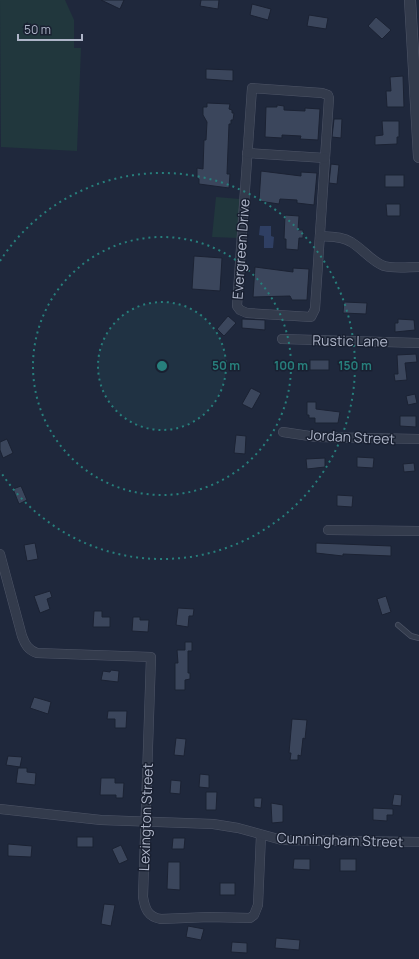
<svg xmlns="http://www.w3.org/2000/svg" width="419" height="959" viewBox="0 0 419 959" font-family="Manrope,sans-serif">
	<style>
		.green { fill: #21373d }
		.water { fill: #2f3f63 }
		.building { fill: #3b465c; stroke: #1b2233 }
		.lines { fill: none; stroke-linecap: round; stroke-linejoin: round }
		.service-casing { stroke: #4e5567; stroke-width: 6 }
		.minor-casing { stroke: #4e5567; stroke-width: 10 }
		.tertiary-casing { stroke: #4e5567; stroke-width: 12 }
		.service { stroke: #333b4c; stroke-width: 4.5 }
		.minor { stroke: #333b4c; stroke-width: 9 }
		.tertiary { stroke: #333b4c; stroke-width: 11 }
		.ring { fill: none; stroke: #277f7c; stroke-width: 2; stroke-dasharray: 2 4 }
		.labels { text-anchor: middle; stroke-width: 3; stroke-linejoin: round; paint-order: stroke }
		.street-label { font-size: 14px; fill: #aeb5c8; stroke: #192031 }
		.centre { fill: #277f7c; stroke: #192031; stroke-width: 2 }
		.ring-label { font-size: 12px; text-anchor: middle; font-weight: bold; fill: #277f7c; stroke: #192031; stroke-width: 3; stroke-linejoin: round; paint-order: stroke }
	</style>
	<rect width="100%" height="100%" fill="#1f283c"/>
	<g class="green">
		<path d="M0,0H65L74,20V48H81L77,151L1,147Z"/>
		<path d="M216,197L240,199L238,238L212,237Z"/>
	</g>
	<path class="water" d="M260,226H271V236L274,237L273,248H264V236L259,235Z"/>
	<g class="building">
		<path d="M101,0H124L120,9Z"/>
		<path d="M201,0H219L218,9L200,6Z"/>
		<path d="M252,4L271,9L268,20L250,15Z"/>
		<path d="M309,15L328,18L326,29L307,26Z"/>
		<path d="M376,17L391,30L382,39L368,26Z"/>
		<path d="M206,69L233,70V81L206,79Z"/>
		<path d="M403,76L404,107H387L386,91H391L390,77Z"/>
		<path d="M207,103L230,104L229,109L232,110V113H234L233,120H231V124H229L227,174H230L229,188L199,184V179L197,178V168L203,169L204,140H206L207,122L203,115V107H207Z"/>
		<path d="M277,105L284,106V110L305,111V108L320,109L318,140L300,139L301,136L282,135V138L265,137L266,107H277Z"/>
		<path d="M334,119H342L341,138L332,137Z"/>
		<path d="M382,121H399V137H397V144L375,145V136L383,135Z"/>
		<path d="M331,164L339,165L337,184L329,183Z"/>
		<path d="M261,171L301,176V172L317,173L314,205L297,203V200L280,199L279,204L259,201Z"/>
		<rect x="385" y="175" width="19" height="12"/>
		<path d="M386,204H400V216H387Z"/>
		<path d="M285,215L299,216L298,230H303V238H299L298,250L286,249V239H284Z"/>
		<path d="M194,256L222,258L220,291L192,289Z"/>
		<path d="M255,267L293,272V268L309,269L307,300H292L290,296L253,297Z"/>
		<path d="M344,302L367,303L366,314L343,313Z"/>
		<path d="M228,316L236,323L224,336L217,329Z"/>
		<path d="M242,319L265,320V330L242,328Z"/>
		<path d="M398,319L414,320L415,330L395,332V323H398Z"/>
		<path d="M416,354L417,362L405,363L407,380L395,381L394,374H398L397,355Z"/>
		<rect x="310" y="360" width="19" height="10"/>
		<path d="M251,388L261,393L252,409L242,404Z"/>
		<path d="M415,394L417,403L408,405L406,396Z"/>
		<path d="M307,402H316V409L340,412L338,423H315V418H309V415H307Z"/>
		<path d="M400,416H416V427L400,426Z"/>
		<path d="M236,435L246,436L245,454L234,453Z"/>
		<path d="M7,439L13,453L3,458L0,450V442Z"/>
		<path d="M357,457L374,458L373,468L357,467Z"/>
		<path d="M325,458V467L307,469L306,459Z"/>
		<path d="M414,463L415,471L404,472L403,464Z"/>
		<path d="M21,486L27,500L19,504L13,489Z"/>
		<path d="M337,495L353,496L352,507L337,506Z"/>
		<path d="M35,543L38,559L27,561L24,545Z"/>
		<path d="M316,543L391,546V556L343,554V556L316,553Z"/>
		<path d="M50,591L52,597L47,599L50,609L40,613L34,596Z"/>
		<path d="M386,596L391,612L382,615L377,599Z"/>
		<path d="M178,608L194,609L193,616H189L188,627L176,625Z"/>
		<path d="M94,611H102V617H110V627H93Z"/>
		<path d="M133,617H140V620H149L148,632L132,631Z"/>
		<path d="M185,642H192V651H188V673H190V679L185,680V690H175V663H178L177,650H185Z"/>
		<path d="M111,670L119,671L118,682L101,680L103,671L110,672Z"/>
		<path d="M34,697L51,702L48,714L30,708Z"/>
		<path d="M108,711H127L126,728H115V719H107Z"/>
		<path d="M292,719L307,720L305,739L303,738L301,756L298,755V760H290L291,753H289Z"/>
		<path d="M176,738L186,739L184,756L174,755Z"/>
		<path d="M8,756L22,757L20,767L6,765Z"/>
		<path d="M18,768H27V772L36,773L35,785L16,783Z"/>
		<path d="M200,774L209,775V788L199,787Z"/>
		<path d="M101,778H115V783H124L123,798H116V795H100Z"/>
		<path d="M171,780L181,781L180,794L170,793Z"/>
		<path d="M206,792H217L216,810H206Z"/>
		<path d="M394,794L402,795L401,806L392,805Z"/>
		<path d="M254,798H262L261,808L254,807Z"/>
		<path d="M271,803L283,805V822L272,823Z"/>
		<path d="M373,808L393,809V815H387V821L373,820Z"/>
		<rect x="77" y="837" width="16" height="10"/>
		<path d="M173,838H185L184,849H172Z"/>
		<path d="M8,844L32,846L31,857L8,856Z"/>
		<path d="M121,845L128,860L119,864L112,849Z"/>
		<path d="M294,859H310V870L293,869Z"/>
		<rect x="340" y="859" width="16" height="12"/>
		<path d="M168,862H180V890L167,889Z"/>
		<rect x="220" y="883" width="15" height="12"/>
		<path d="M104,904L115,905L111,926L101,924Z"/>
		<path d="M188,926L204,929L201,940L186,937Z"/>
		<path d="M276,938L300,940L299,950L275,948Z"/>
		<path d="M232,942L247,943V953L231,952Z"/>
	</g>
	<g class="lines">
		<defs>
			<path id="service" d="M398,625L411,636L419,638"/>
			<g id="minor">
				<path d="M252,88L322,93L328,95L329,98L315,309L311,317L247,313L240,310L237,306Z"/>
				<path d="M247,153L325,158"/>
				<path d="M320,236C330,237 342,236 351,242C363,249 371,261 384,266C395,269 408,267 419,267"/>
				<path d="M282,339L419,343"/>
				<path d="M283,432L316,437L419,439"/>
				<path d="M328,530L419,531"/>
				<path d="M0,554L22,636C25,644 28,650 37,653L151,657L143,897C145,909 148,917 161,919L209,917L250,918L254,915L258,905L261,835"/>
				<path d="M0,809L101,820L213,824L238,828L282,840L419,842"/>
			</g>
			<path id="tertiary" d="M410,0L419,157"/>
		</defs>
		<use href="#service" class="service-casing"/>
		<use href="#minor" class="minor-casing"/>
		<use href="#tertiary" class="tertiary-casing"/>
		<use href="#service" class="service"/>
		<use href="#minor" class="minor"/>
		<use href="#tertiary" class="tertiary"/>
	</g>
	<circle cx="162" cy="366" r="64" fill="#277f7c" fill-opacity=".12"/>
	<g class="ring">
		<circle cx="162" cy="366" r="64"/>
		<circle cx="162" cy="366" r="129"/>
		<path d="M0 261A193 193 0 1 1 0 471"/>
	</g>
	<g class="labels">
		<g class="street-label">
			<text transform="translate(241 249) rotate(-86)" y="5">Evergreen Drive</text>
			<text transform="translate(350 341) rotate(1)" y="5">Rustic Lane</text>
			<text transform="translate(351 437) rotate(3)" y="5">Jordan Street</text>
			<text transform="translate(146 817) rotate(-88)" y="5">Lexington Street</text>
			<text transform="translate(340 840) rotate(2)" y="5">Cunningham Street</text>
		</g>
	</g>
	<circle cx="162" cy="366" r="6" class="centre"/>
	<g class="ring-label">
		<text x="226" y="370">50 m</text>
		<text x="291" y="370">100 m</text>
		<text x="355" y="370">150 m</text>
	</g>
	<path d="M18 34v6h64v-6" fill="none" stroke="#aeb5c8" stroke-width="2"/>
	<text x="24" y="34" font-size="12" fill="#aeb5c8" stroke="#192031" stroke-width="3" paint-order="stroke">50 m</text>
</svg>
